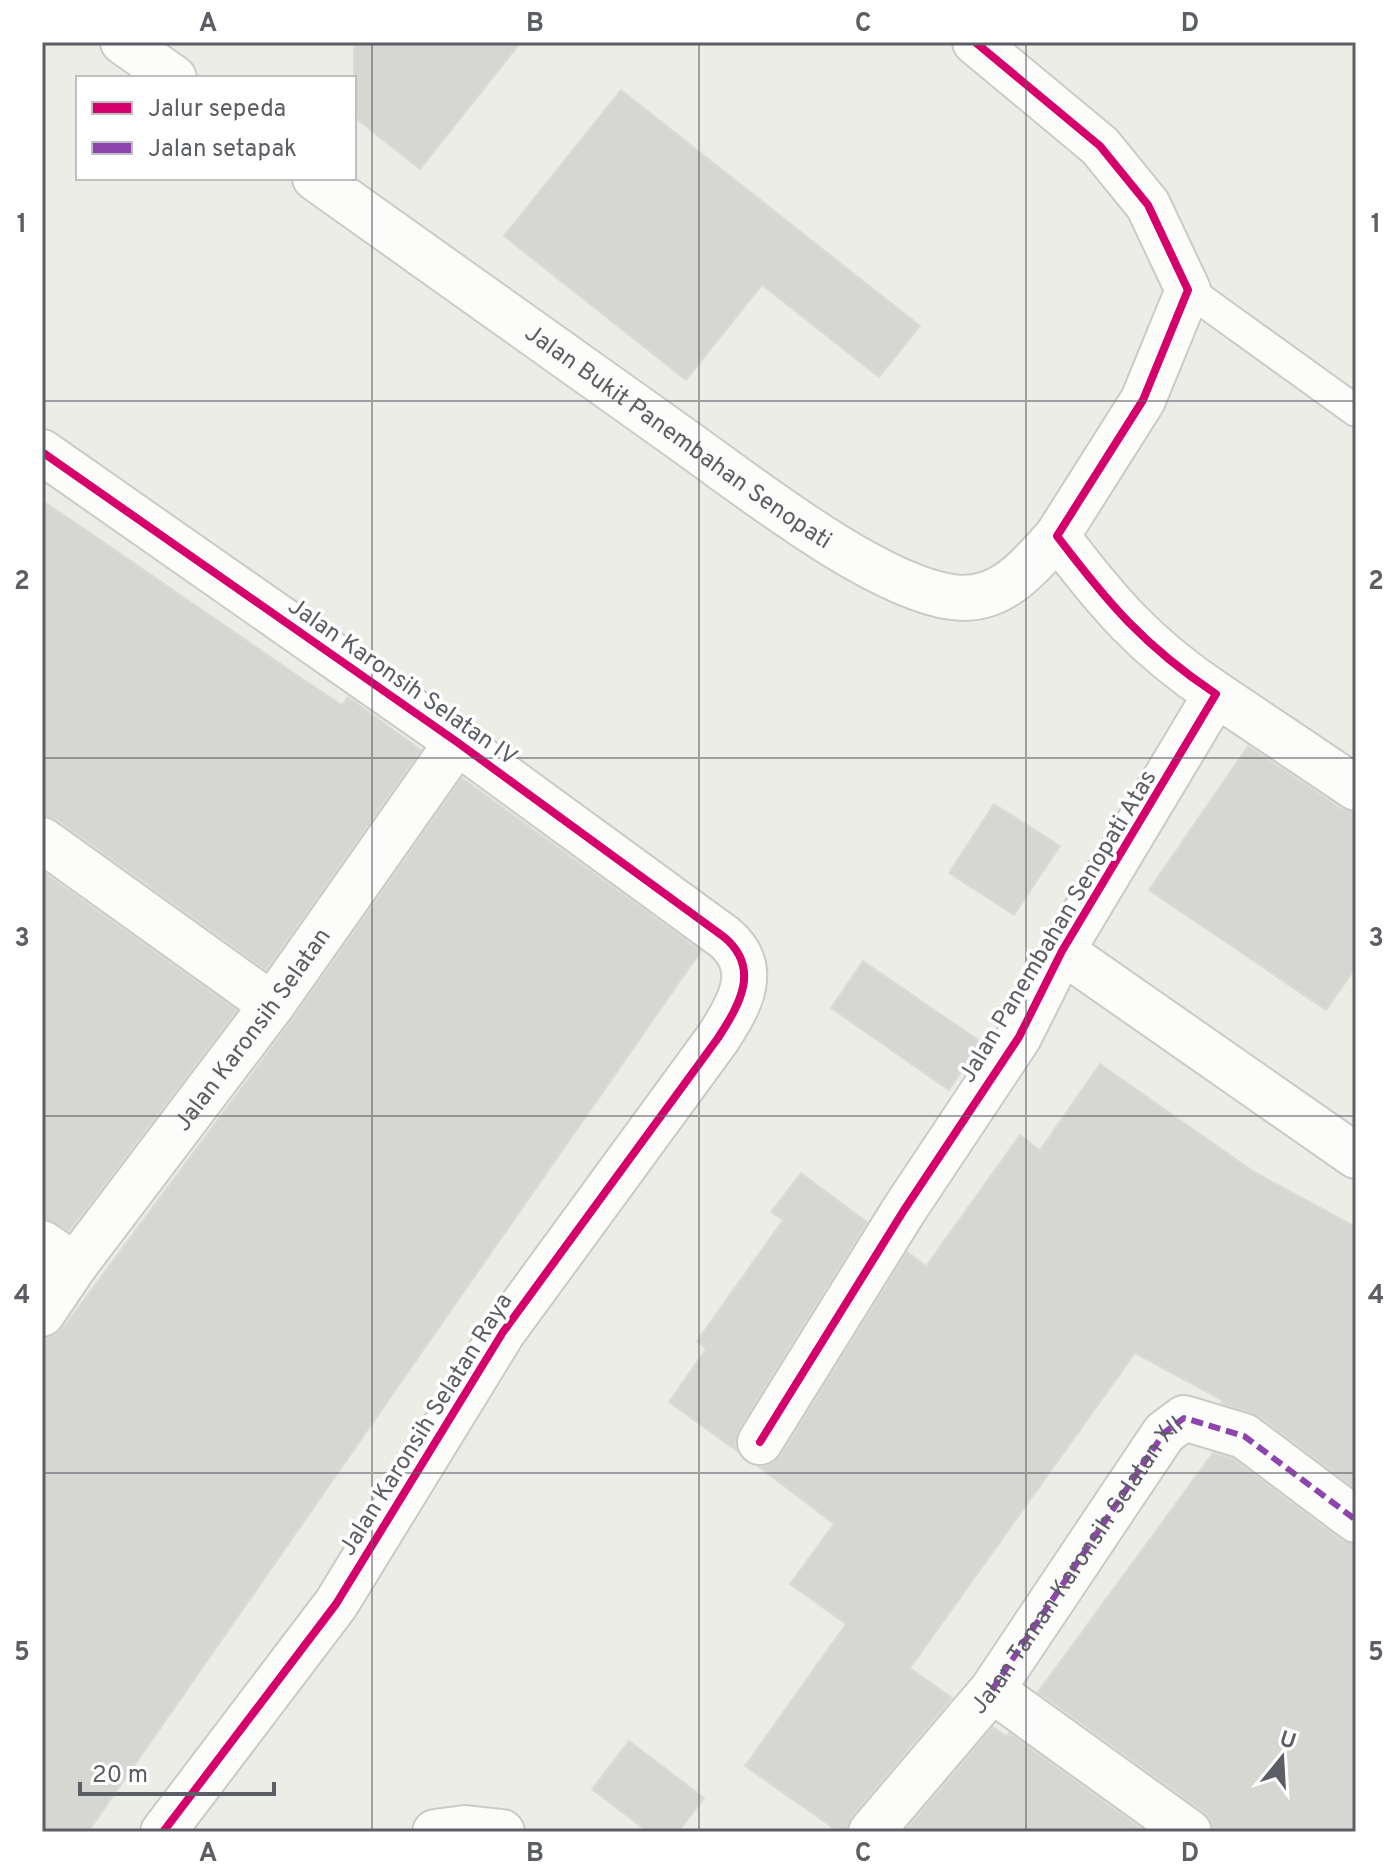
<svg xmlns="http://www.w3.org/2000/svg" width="1398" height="1874" viewBox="0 0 1398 1874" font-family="Overpass,sans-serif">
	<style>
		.building { fill: #d6d6d2; stroke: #dcdcd6; stroke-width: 2 }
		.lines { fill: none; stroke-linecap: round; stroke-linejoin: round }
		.lane-casing { stroke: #c9cbc9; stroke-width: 34 }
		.street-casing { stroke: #c9cbc9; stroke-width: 48 }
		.lane { stroke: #fcfcfb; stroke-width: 30 }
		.street { stroke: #fcfcfb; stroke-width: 44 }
		.quiet { stroke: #8e44ad; stroke-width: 6; stroke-dasharray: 12 6; stroke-linecap: butt }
		.cycleway-casing { stroke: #fff; stroke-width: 13 }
		.cycleway { stroke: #d6006c; stroke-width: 8 }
		.grid { fill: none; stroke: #5c5e65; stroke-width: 2; stroke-opacity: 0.55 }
		.labels { text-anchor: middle; stroke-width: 7; stroke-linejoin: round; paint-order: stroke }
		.street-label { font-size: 24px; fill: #5c5e65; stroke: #fff }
		.neatline { fill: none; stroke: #5c5e65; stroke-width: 3 }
		.grid-label { font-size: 26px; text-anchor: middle; font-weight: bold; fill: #5c5e65 }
	</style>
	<rect width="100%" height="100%" fill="#edede7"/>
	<g class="building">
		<path d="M354,42H521L420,169L354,117Z"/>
		<path d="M621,90L920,326L879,377L762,285L686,380L504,236Z"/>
		<path d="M42,500L301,678L342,705L348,697L421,750L266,970L57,820L42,815Z"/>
		<path d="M1248,746L1342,809L1356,813V967L1326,1010L1149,890Z"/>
		<path d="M462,778L701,951L88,1832H42V1339L54,1336L63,1328L292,1020Z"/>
		<path d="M994,804L1060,846L1014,915L949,873Z"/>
		<path d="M42,871L237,1010L69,1231L42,1218Z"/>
		<path d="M863,961L981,1042L949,1090L831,1008Z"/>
		<path d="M1100,1064L1254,1172L1356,1227V1489L1259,1416L1221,1403L1222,1400L1135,1353L910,1668L952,1698L852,1816L847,1832H839L745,1766L846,1624L790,1584L834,1524L759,1467L771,1464L781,1455L907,1252L926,1266L1020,1135L1040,1150Z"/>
		<path d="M801,1173L867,1222L739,1429L735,1440L737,1451L669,1402L706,1349L697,1341L783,1220L771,1212Z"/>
		<path d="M1213,1453L1233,1459L1341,1540L1356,1544V1832H1214L1211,1821L1204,1812L1038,1692Z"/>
		<path d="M993,1727L1006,1736L1009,1733L1146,1832H904Z"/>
		<path d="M629,1741L704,1798L678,1832H648L592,1789Z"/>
	</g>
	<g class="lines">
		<defs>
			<path id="lane" d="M1188,290L1356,411"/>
			<g id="street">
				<path d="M123,42L174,78"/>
				<path id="s1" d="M315,178C435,264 556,349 676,435C744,483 873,586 952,597C1000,604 1028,568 1057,536"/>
				<path d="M42,452L457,742L724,937C761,968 740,1004 718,1038L503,1332L336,1604L163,1832"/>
				<path d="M1216,694L1356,788"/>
				<path d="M42,840L272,1005"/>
				<path d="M1062,951L1356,1156"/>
				<path d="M42,1243L75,1265"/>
				<path id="s2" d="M42,1314L75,1265L272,1005L457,742"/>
				<path d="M760,1442L904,1210L1019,1037L1062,951L1216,694C1144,646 1108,603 1057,536L1143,400L1188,290L1148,205L1100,146L975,42"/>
				<path d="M992,1690L1189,1832"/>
				<path d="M435,1832L465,1828L502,1832"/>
				<path id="s3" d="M871,1832L992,1690L1164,1433L1184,1418L1244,1436L1356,1520"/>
			</g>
		</defs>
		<use href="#lane" class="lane-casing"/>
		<use href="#street" class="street-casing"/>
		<use href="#lane" class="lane"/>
		<use href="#street" class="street"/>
		<path class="quiet" d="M992,1690L1164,1433L1184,1418L1244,1436L1356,1520"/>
		<defs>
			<g id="cycleway">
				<path d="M42,452L457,742L724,937C761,968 740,1004 718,1038L503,1332L336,1604L163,1832"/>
				<path d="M760,1442L904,1210L1019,1037L1062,951L1216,694C1144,646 1108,603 1057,536L1143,400L1188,290L1148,205L1100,146L975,42"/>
			</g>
		</defs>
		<use href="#cycleway" class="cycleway-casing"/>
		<use href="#cycleway" class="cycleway"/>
	</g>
	<path class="grid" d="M372,42V1832M699,42V1832M1026,42V1832M42,401H1356M42,758H1356M42,1116H1356M42,1473H1356"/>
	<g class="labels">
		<g class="street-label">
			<text dy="8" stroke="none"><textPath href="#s1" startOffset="446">Jalan Bukit Panembahan Senopati</textPath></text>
			<text transform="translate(403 681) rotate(35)" y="8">Jalan Karonsih Selatan IV</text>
			<text transform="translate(1057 926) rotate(-59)" y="8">Jalan Panembahan Senopati Atas</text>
			<text dy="8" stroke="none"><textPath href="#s2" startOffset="354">Jalan Karonsih Selatan</textPath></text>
			<text transform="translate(425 1424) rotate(-58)" y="8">Jalan Karonsih Selatan Raya</text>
			<text dy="8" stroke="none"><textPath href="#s3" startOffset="338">Jalan Taman Karonsih Selatan XII</textPath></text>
		</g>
	</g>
	<rect width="1398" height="1874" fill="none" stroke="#ffffff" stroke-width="88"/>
	<rect x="76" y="76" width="280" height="104" fill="#ffffff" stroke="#bebfc1" stroke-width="2"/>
	<rect x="92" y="102" width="40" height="12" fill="#d6006c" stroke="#bebfc1" stroke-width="2"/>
	<text x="148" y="116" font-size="24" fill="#5c5e65">Jalur sepeda</text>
	<rect x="92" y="142" width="40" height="12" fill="#8e44ad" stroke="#bebfc1" stroke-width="2"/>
	<text x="148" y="156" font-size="24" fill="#5c5e65">Jalan setapak</text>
	<g transform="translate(1282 1758) rotate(18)" stroke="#ffffff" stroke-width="6" paint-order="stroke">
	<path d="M0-6L14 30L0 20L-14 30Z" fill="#5c5e65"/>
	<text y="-12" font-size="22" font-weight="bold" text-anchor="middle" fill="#5c5e65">U</text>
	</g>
	<path d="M80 1782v12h194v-12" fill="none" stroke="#5c5e65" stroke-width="4"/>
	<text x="92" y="1782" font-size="24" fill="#5c5e65" stroke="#ffffff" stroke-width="6" paint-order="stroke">20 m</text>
	<rect x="44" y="44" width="1310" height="1786" class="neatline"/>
	<g class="grid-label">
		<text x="208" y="31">A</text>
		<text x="535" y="31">B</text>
		<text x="863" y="31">C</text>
		<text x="1190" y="31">D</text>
		<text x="22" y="232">1</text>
		<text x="1376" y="232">1</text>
		<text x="22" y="589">2</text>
		<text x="1376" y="589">2</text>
		<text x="22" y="946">3</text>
		<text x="1376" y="946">3</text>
		<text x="22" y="1303">4</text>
		<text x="1376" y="1303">4</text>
		<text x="22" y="1660">5</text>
		<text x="1376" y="1660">5</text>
		<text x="208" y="1861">A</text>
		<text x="535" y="1861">B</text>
		<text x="863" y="1861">C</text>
		<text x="1190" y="1861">D</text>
	</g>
</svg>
